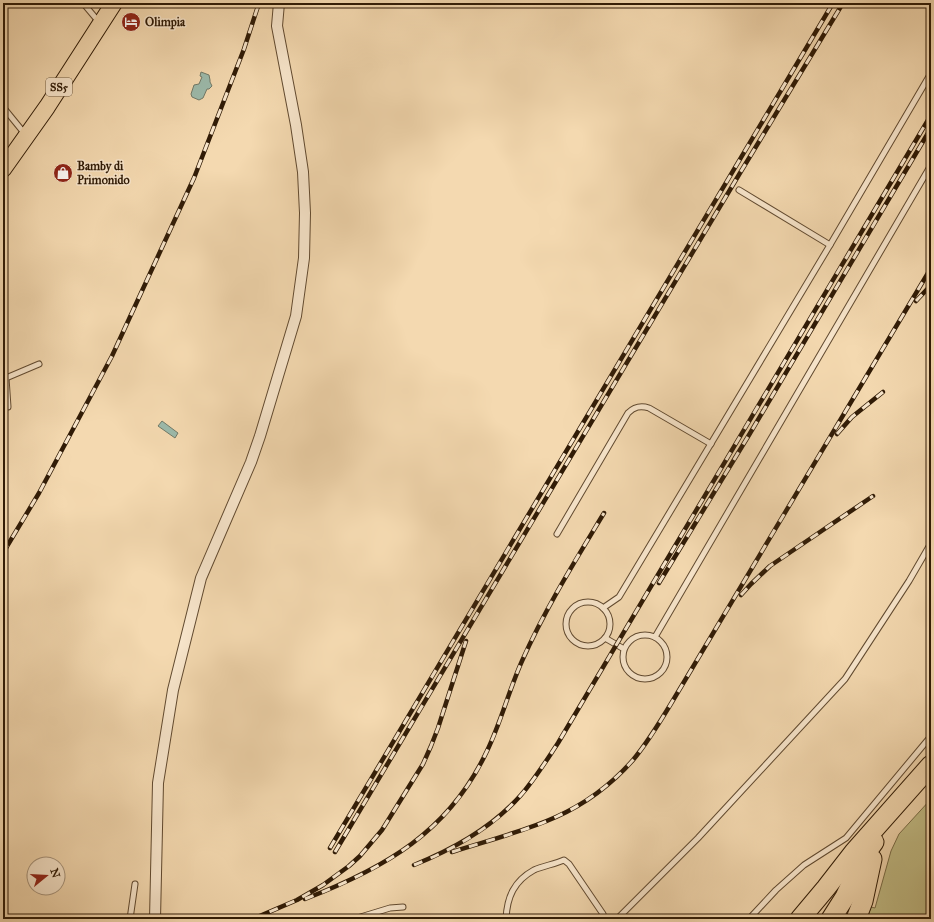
<svg xmlns="http://www.w3.org/2000/svg" width="934" height="922" viewBox="0 0 934 922" font-family="'IM FELL Great Primer',serif">
	<style>
		.green { fill: #c2bd86; stroke: #796c46 }
		.water { fill: #9cbaab; stroke: #717a69 }
		.lines { fill: none; stroke-linecap: round; stroke-linejoin: round }
		.lane-casing { stroke: #614a30; stroke-width: 7 }
		.street-casing { stroke: #614a30; stroke-width: 12 }
		.primary-casing { stroke: #301b06; stroke-width: 18 }
		.highway-casing { stroke: #301b06; stroke-width: 21 }
		.lane { stroke: #f8e6cc; stroke-width: 5 }
		.street { stroke: #f8e6cc; stroke-width: 10 }
		.primary { stroke: #f4d9b0; stroke-width: 16 }
		.highway { stroke: #f4d9b0; stroke-width: 19 }
		.rail-casing { stroke: #301b06; stroke-width: 4.5 }
		.rail { stroke: #f8e6cc; stroke-width: 3; stroke-dasharray: 9; stroke-linecap: butt }
		.labels { text-anchor: middle; stroke-width: 3; stroke-linejoin: round; paint-order: stroke }
		.shield { fill: #f8e6cc; stroke: #6c5841; stroke-width: 1 }
		.shield-label { font-size: 11px; font-weight: bold; fill: #301b06 }
		.poi-label { font-size: 12px; font-weight: bold; fill: #301b06; stroke: #f8e6cc; text-anchor: start }
	</style>
	<rect width="100%" height="100%" fill="#f4d9b0"/>
	<filter id="stains"><feTurbulence type="fractalNoise" baseFrequency=".005" numOctaves="4"/><feColorMatrix values="0 0 0 0 .2 0 0 0 0 .09 0 0 0 0 .02 0 0 0 .5 -.17"/></filter>
	<radialGradient id="worn" r=".72"><stop offset=".6" stop-color="#630" stop-opacity="0"/><stop offset="1" stop-color="#630" stop-opacity=".3"/></radialGradient>
	<path class="green" d="M931,799V919H867L871,907L875,908L891,851L899,834Z"/>
	<g class="water">
		<path d="M201,72L209,75L210,80V82L212,86L209,89H207L203,98L199,100L192,97L191,94L194,85L199,84L202,77L200,76Z"/>
		<path d="M162,421L178,433L175,438L158,426Z"/>
	</g>
	<g class="lines">
		<defs>
			<g id="lane">
				<path d="M83,3L99,22"/>
				<path d="M3,107L25,134"/>
				<path d="M739,190L830,245"/>
				<path d="M3,376L6,378L39,364"/>
				<path d="M6,378L8,407"/>
				<path d="M557,534L628,413C634,407 640,405 649,408L711,444"/>
				<circle cx="588" cy="624" r="22"/>
				<path d="M603,608L619,597L830,245L931,73"/>
				<circle cx="645" cy="657" r="22"/>
				<path d="M655,637L931,165"/>
				<path d="M605,638L624,649"/>
				<path d="M130,919L135,884"/>
				<path d="M354,919L390,908L403,907"/>
				<path d="M506,919C507,897 514,881 534,870C543,866 555,864 564,860L569,864L603,914L605,919"/>
				<path d="M617,919L698,838L845,679L909,581L931,543"/>
				<path d="M749,919L776,890L804,865L846,838L931,736"/>
			</g>
			<path id="street" d="M155,919L158,783L173,690L201,578L251,462L260,436L296,316L304,258L305,213L303,172L296,125L277,26L279,3"/>
			<path id="primary" d="M3,169L47,107L114,3"/>
			<g id="highway">
				<path d="M800,919L826,888L854,852L931,765"/>
				<path d="M831,919L845,897L866,853L874,842"/>
				<path d="M856,919L863,901L872,859"/>
			</g>
		</defs>
		<use href="#lane" class="lane-casing"/>
		<use href="#street" class="street-casing"/>
		<use href="#primary" class="primary-casing"/>
		<use href="#highway" class="highway-casing"/>
		<use href="#lane" class="lane"/>
		<use href="#street" class="street"/>
		<use href="#primary" class="primary"/>
		<use href="#highway" class="highway"/>
		<defs>
			<g id="rail">
				<path d="M916,301L931,285"/>
				<path d="M837,434L852,417L883,392"/>
				<path d="M3,553L39,493L112,356L194,178L244,49L259,3"/>
				<path d="M659,583L749,435L931,128"/>
				<path d="M741,595L751,584L770,566L873,496"/>
				<path d="M330,848L833,3"/>
				<path d="M335,852L740,173L843,3"/>
				<path d="M452,852C486,841 523,832 556,817C585,804 612,784 633,760C648,742 660,722 672,702L931,268"/>
				<path d="M414,865C454,849 492,828 521,795C535,779 546,761 558,743L931,115"/>
				<path d="M305,899C385,868 449,832 487,751C501,722 509,690 522,661C545,609 575,561 604,513"/>
				<path d="M253,919L297,900L323,885L349,866L360,856L382,830L423,764L431,746L438,728L466,641"/>
			</g>
		</defs>
		<use href="#rail" class="rail-casing"/>
		<use href="#rail" class="rail"/>
	</g>
	<defs>
		<symbol id="hotel-disc" viewBox="-11 -11 22 22"><circle r="9.5" fill="#8f2418" stroke="#f8e6cc"/><path d="M-6-4.5h1.5V1H6V5H4.5V3h-9V5H-6ZM-4 0a1.8 1.8 0 1 1 3.6 0ZM.5 0V-2.5h3Q6-2.5 6 0Z" fill="#fff"/></symbol>
		<symbol id="shop-disc" viewBox="-11 -11 22 22"><circle r="9.5" fill="#8f2418" stroke="#f8e6cc"/><path d="M-5-2.5h2.3a2.7 3.5 0 0 1 5.4 0H5L5.5 6h-11ZM-1.5-2.5h3a1.5 2.3 0 0 0-3 0Z" fill="#fff"/></symbol>
	</defs>
	<g fill-rule="evenodd">
		<use href="#hotel-disc" x="120" y="11" width="22" height="22"/>
		<use href="#shop-disc" x="52" y="162" width="22" height="22"/>
	</g>
	<g class="labels">
		<rect class="shield" x="46" y="78" width="26" height="18" rx="3"/>
		<g class="shield-label">
			<text x="59" y="91">SS5</text>
		</g>
		<g class="poi-label">
			<text x="145" y="26">Olimpia</text>
			<text x="77" y="170">Bamby di<tspan x="77" dy="14">Primonido</tspan></text>
		</g>
	</g>
	<rect width="934" height="922" fill="none" stroke="#f4d9b0" stroke-width="16"/>
	<rect x="4" y="4" width="926" height="914" fill="none" stroke="#301b06" stroke-width="2"/>
	<rect x="8" y="8" width="918" height="906" fill="none" stroke="#301b06"/>
	<g transform="translate(46 876) rotate(72)"><circle r="19" fill="#f8e6cc" stroke="#a8957d"/>
	<path d="M0-3L7 15L0 10L-7 15Z" fill="#8f2418"/>
	<text y="-6" font-size="11" font-weight="bold" text-anchor="middle" fill="#301b06">N</text>
	</g>
	<rect width="100%" height="100%" filter="url(#stains)"/>
	<rect width="100%" height="100%" fill="url(#worn)"/>
</svg>
